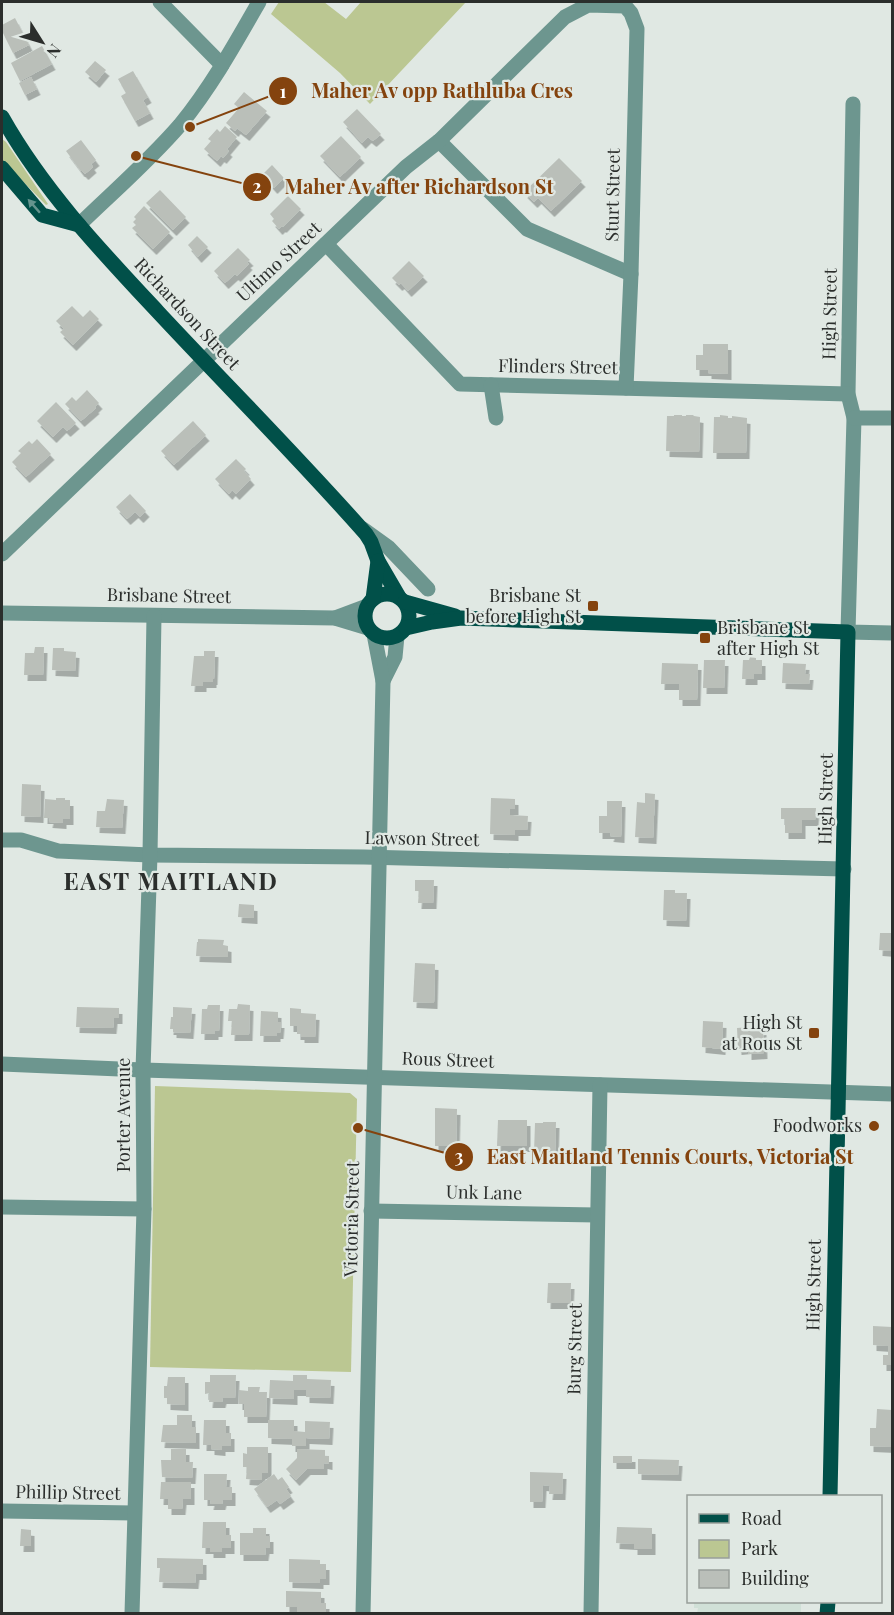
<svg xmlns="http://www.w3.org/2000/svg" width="894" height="1615" viewBox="0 0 894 1615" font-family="'Playfair Display',serif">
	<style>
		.built { fill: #d0e0d7 }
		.green { fill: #bbc792 }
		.building { fill: #babfb9; filter: url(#shadow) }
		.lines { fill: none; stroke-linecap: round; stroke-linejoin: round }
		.minor { stroke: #6d968f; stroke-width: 15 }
		.major { stroke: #015049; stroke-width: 15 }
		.oneway { fill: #65948e }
		.poi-dot { fill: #84430e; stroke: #e0e8e3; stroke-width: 2 }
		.labels { text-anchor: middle; stroke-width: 4.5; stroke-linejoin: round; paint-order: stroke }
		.street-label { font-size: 18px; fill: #2b2e2c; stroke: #e0e8e3 }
		.poi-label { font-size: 18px; fill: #2b2e2c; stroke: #e0e8e3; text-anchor: end }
		.district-label { font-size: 24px; font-weight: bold; letter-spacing: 1.5px; fill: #2b2e2c; stroke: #e0e8e3 }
		.leader { fill: none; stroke: #84430e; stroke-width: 2 }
		.callout-dot { fill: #84430e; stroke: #e0e8e3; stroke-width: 2 }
		.mark-label { font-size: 18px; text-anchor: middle; font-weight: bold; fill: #fff }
		.callout-label { font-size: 20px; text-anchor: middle; font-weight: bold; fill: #84430e; stroke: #e0e8e3; stroke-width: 4.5; stroke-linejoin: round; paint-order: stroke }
	</style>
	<defs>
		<filter id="shadow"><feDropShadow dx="3.5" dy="6" stdDeviation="0" flood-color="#0004"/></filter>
	</defs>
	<rect width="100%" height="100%" fill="#e0e8e3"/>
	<path class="built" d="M694,1602H801V1613H697L698,1608H694Z"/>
	<g class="green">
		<path d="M279,2H324L346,19L361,2H466L370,104L340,73L271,14Z"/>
		<path d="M2,139L6,142L48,204L46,205L2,160Z"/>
		<path d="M155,1086L350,1093L357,1099L351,1372L150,1367Z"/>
	</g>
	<g class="building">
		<path d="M15,18L29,45L13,53L2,31V25Z"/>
		<path d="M42,46L52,64L20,81L11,63Z"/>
		<path d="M95,61L106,70L96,82L85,72Z"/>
		<path d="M133,71L148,97L143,100L150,113L135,121L121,96L126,93L118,79Z"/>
		<path d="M31,77L37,89L25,95L19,83Z"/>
		<path d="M244,92L267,111L246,135L237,128L235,131L226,123L239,108L234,104Z"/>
		<path d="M357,109L381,134L373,141L368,137L362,143L343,122Z"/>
		<path d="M225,126L237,137L227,149L229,151L223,158L221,156L217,161L204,149L211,141L208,139L217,129L220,132Z"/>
		<path d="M341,136L361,157L340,177L320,156Z"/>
		<path d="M81,140L96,160L91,164L93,167L85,174L82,171H81L66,151Z"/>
		<path d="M559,158L582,181L551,211L538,198L534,202L524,192Z"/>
		<path d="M272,165L284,178L274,188L262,175Z"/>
		<path d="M160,190L186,217L173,230L146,203Z"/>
		<path d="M288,196L301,209L283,227L282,226L279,229L272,221L274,219L270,214Z"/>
		<path d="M144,206L170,232L153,249L132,228L136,225L133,222L136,219L134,217Z"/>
		<path d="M197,236L208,247L198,257L188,245Z"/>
		<path d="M238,248L250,260L247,262L249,264L237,276L235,274L225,283L214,271Z"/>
		<path d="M409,261L424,276L408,291L401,283L399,285L392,278Z"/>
		<path d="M72,306L83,317L90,310L99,319L73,345L60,332L64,329L56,321Z"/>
		<path d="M703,344H728V374L708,373V370H696V355H703Z"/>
		<path d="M87,390L99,403L95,407L96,408L81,421L65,404L72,397L76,401Z"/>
		<path d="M56,402L76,423L67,431L63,427L53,437L37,421Z"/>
		<path d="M674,415H682V416H686V415H693L694,416L700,417L699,452L666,451L667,416H674Z"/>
		<path d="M720,415L728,416V418H732V416L747,418L746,453H713L714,417H720Z"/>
		<path d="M193,421L206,435L174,465L161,451Z"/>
		<path d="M37,439L51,454L26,477L12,462L21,453L18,451L29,441L32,444Z"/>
		<path d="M236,459L246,469L244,471L251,479L236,494L232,490L229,494L215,479Z"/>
		<path d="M130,494L146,511L140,517L135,512L127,519L116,507Z"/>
		<path d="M35,647H44L43,675H24L25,653H34Z"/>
		<path d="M53,648H64V651L76,652L75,671L52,670Z"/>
		<path d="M204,651H215L214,679H213V682H203V686H191L194,656H204Z"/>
		<path d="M750,657L756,658V660H762V674H754V679H742L743,660H749Z"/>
		<path d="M704,660H725L724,688H703Z"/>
		<path d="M662,663L698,664L697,700H679V684H661Z"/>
		<path d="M783,663L806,664L805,674H810L809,684L782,683Z"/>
		<path d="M22,784L41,785L40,817L21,816Z"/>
		<path d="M645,793L655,794L653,838L635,837L637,802L645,803Z"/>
		<path d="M56,798H65V800H70V819H63V823L49,822L50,818H44L45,799L56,800Z"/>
		<path d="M491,798L515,799V809H510V815L528,816L527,830H515V835L490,834Z"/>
		<path d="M107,799L124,800L122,828L96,827L97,811H105Z"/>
		<path d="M607,801H622L621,837L610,836L611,833H599V816H607Z"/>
		<path d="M781,808H816L815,820H802V833H785V819H781Z"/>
		<path d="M415,880H434L433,903H418L419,891H415Z"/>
		<path d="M664,890H675V893H687L686,921L663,920Z"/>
		<path d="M239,904L254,905V918L238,917Z"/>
		<path d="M880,933H892V951L879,950Z"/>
		<path d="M198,939L224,940L223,945L228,946V957L196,956L197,942H198Z"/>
		<path d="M415,963L435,964L434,1003L413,1002Z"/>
		<path d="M238,1004L250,1005L249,1035H231L232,1021H228L229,1009H237Z"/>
		<path d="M208,1005H220L219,1031H215V1034H201L202,1009H207Z"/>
		<path d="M77,1007L119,1008V1018H114L113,1028L76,1027Z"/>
		<path d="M173,1007L192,1008L190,1033L173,1032V1029H170L171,1017H173Z"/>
		<path d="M290,1008L301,1009V1013L316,1014L315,1037H301V1034H297V1026H290Z"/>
		<path d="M261,1011L278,1012V1022H281L280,1033H277V1036H260Z"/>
		<path d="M703,1021L723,1022L722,1049L702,1047Z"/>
		<path d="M751,1027V1030L763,1029L764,1053L748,1054V1048L738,1049L737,1028Z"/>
		<path d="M435,1108L457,1109L456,1146H435Z"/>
		<path d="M498,1120H527V1146H497Z"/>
		<path d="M543,1122H556L555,1154L534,1153L535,1123H543Z"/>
		<path d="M548,1283H571L570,1303H547Z"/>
		<path d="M873,1326L892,1327V1365H883V1355H888V1346L873,1345Z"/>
		<path d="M210,1375H236L235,1398H223L222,1402H209L210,1393L205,1394V1382H210Z"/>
		<path d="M293,1375H307V1379L331,1380L330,1398L306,1397V1390H294V1399L269,1398L270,1380L293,1381Z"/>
		<path d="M168,1377H185V1405L167,1404V1398H164V1386H167Z"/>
		<path d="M248,1387H260L259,1392H267L266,1417H244V1404H239V1390L248,1391Z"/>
		<path d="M877,1409L892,1410V1447L870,1446V1428H876Z"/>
		<path d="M177,1415H192V1427H196V1443L161,1442L163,1425H177Z"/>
		<path d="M204,1420H226V1433H231V1446H222V1450L211,1449V1445H203Z"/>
		<path d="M268,1420H294V1431L305,1432V1421L330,1422L329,1439L306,1438V1446H292V1439L268,1438Z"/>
		<path d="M247,1447H268V1473H262V1480L246,1479L247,1467H243V1453L247,1454Z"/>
		<path d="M171,1449H186V1462H193L192,1478L162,1477L161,1460H171Z"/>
		<path d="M297,1449L325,1450V1456H329V1464L324,1463V1469H307L296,1480L286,1469L297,1458Z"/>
		<rect x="613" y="1456" width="19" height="7"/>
		<path d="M638,1459L679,1460L678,1475L638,1474Z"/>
		<path d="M530,1472L563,1473L562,1494H549L550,1486L543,1485L542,1502H530Z"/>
		<path d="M204,1474H227L226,1487H232V1500H223L222,1504H210L211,1500H204Z"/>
		<path d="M274,1474L278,1480L282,1477L289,1487L286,1489L291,1496L280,1504L277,1500L267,1507L254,1489Z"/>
		<path d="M161,1482H191V1499H183L182,1509H168V1499H160Z"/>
		<path d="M203,1522H226V1535H231V1548H222V1552H210V1548H202Z"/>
		<path d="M617,1527L652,1528V1549H634V1544L616,1543Z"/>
		<path d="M253,1528H266V1536H270V1548H266L265,1555H240V1533H253Z"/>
		<path d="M21,1529L31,1530V1546H20Z"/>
		<path d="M157,1558L203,1559V1574H196L195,1583L159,1582L160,1568H157Z"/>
		<path d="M289,1559L320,1560V1564H326V1579H320V1583L289,1582Z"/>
		<path d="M286,1591L321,1592V1603H326V1613L297,1612V1607H286Z"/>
	</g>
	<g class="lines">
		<g class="minor">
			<path d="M160,2L222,65"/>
			<path d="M853,104L848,394L854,418L848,632L892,633"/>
			<path d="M439,141L527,229L631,274"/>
			<path d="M79,225C113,192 149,161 180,125C211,87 235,44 259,2"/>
			<path d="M326,244L460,384L848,394"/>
			<path d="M491,385L496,418"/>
			<path d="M854,418H892"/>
			<path d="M363,529L388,547L428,589"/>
			<path d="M2,554L406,167L439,141L565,17L588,5L625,6L631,13L637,29L631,274L626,388"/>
			<path d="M2,613L335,618L368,628"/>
			<path d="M335,618L367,606"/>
			<path d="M383,681L395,657L397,636"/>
			<path d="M2,840H21L58,851L150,855L364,857L844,869"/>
			<path d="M2,1064L143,1070L892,1094"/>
			<path d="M2,1207L144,1209"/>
			<path d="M371,1211L597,1215"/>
			<path d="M2,1511L134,1513"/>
			<path d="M132,1614L144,1209L143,1070L150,855L154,616"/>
			<path d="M363,1614L383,681L374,634"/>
			<path d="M591,1614L600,1085"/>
		</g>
		<g class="major">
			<path d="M2,117C43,190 101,251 158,312C227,386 299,458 366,534L371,542L378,561L399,597"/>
			<path d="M2,168L42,215L79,225"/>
			<circle cx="387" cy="616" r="22"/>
			<path d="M373,599L378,561"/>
			<path d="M405,602L455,616"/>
			<path d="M406,628L432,622L461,618L848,632L830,1496"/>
			<path d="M827,1614L828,1602"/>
		</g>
	</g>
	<defs><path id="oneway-solid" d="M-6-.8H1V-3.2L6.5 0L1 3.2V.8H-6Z" transform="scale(1.5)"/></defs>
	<use class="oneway" href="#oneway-solid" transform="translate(34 206) rotate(-131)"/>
	<g class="poi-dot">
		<rect x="587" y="600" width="12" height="12" rx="3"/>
		<rect x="699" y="632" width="12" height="12" rx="3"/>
		<rect x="808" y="1027" width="12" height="12" rx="3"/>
		<circle cx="874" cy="1126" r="6"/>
	</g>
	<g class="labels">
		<g class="street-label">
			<text transform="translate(613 195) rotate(-89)" y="6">Sturt Street</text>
			<text transform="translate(279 262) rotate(-43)" y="6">Ultimo Street</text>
			<text transform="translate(187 314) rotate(47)" y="6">Richardson Street</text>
			<text transform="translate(830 314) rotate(-89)" y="6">High Street</text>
			<text transform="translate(558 367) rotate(1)" y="6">Flinders Street</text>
			<text transform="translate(169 596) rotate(1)" y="6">Brisbane Street</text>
			<text transform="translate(826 799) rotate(-89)" y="6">High Street</text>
			<text transform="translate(422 839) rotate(1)" y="6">Lawson Street</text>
			<text transform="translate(448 1060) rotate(2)" y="6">Rous Street</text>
			<text transform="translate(124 1115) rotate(-90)" y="6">Porter Avenue</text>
			<text transform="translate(484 1193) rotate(1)" y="6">Unk Lane</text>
			<text transform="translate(352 1219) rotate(-89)" y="6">Victoria Street</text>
			<text transform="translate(814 1285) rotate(-89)" y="6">High Street</text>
			<text transform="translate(575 1349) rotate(-89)" y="6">Burg Street</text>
			<text transform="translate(68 1493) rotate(1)" y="6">Phillip Street</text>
		</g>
		<g class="poi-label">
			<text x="581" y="602">Brisbane St<tspan x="581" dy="21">before High St</tspan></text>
			<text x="717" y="634" text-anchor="start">Brisbane St<tspan x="717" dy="21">after High St</tspan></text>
			<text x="802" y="1029">High St<tspan x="802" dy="21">at Rous St</tspan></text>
			<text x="862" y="1132">Foodworks</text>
		</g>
		<g class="district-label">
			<text x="171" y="890">EAST MAITLAND</text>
		</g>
	</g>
	<path class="leader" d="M190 127L283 91M136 156L257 187M358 1128L459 1157"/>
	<g class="callout-dot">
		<circle cx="190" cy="127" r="6"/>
		<circle cx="136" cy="156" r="6"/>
		<circle cx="358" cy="1128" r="6"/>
		<circle cx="283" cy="91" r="15"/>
		<circle cx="257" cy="187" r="15"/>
		<circle cx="459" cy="1157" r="15"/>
	</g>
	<g class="mark-label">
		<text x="283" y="98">1</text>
		<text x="257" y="193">2</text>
		<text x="459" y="1163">3</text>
	</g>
	<g class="callout-label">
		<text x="442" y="98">Maher Av opp Rathluba Cres</text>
		<text x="419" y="194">Maher Av after Richardson St</text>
		<text x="670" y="1164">East Maitland Tennis Courts, Victoria St</text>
	</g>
	<rect width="894" height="1615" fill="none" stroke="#2b2e2c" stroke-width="6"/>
	<rect x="687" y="1495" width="195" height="108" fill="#e0e8e3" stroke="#989e9a" stroke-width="1.5"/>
	<rect x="699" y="1514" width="30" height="9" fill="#015049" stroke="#989e9a" stroke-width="1.5"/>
	<text x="741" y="1525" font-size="18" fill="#2b2e2c">Road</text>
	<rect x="699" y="1540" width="30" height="18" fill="#bbc792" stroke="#989e9a" stroke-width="1.5"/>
	<text x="741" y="1555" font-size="18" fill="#2b2e2c">Park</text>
	<rect x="699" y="1570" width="30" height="18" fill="#babfb9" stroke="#989e9a" stroke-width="1.5"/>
	<text x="741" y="1585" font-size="18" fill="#2b2e2c">Building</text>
	<g transform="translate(42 42) rotate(127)" stroke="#e0e8e3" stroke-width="4.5" paint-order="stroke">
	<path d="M0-4.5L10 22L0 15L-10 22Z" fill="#2b2e2c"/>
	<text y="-9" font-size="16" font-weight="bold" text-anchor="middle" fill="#2b2e2c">N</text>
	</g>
</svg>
